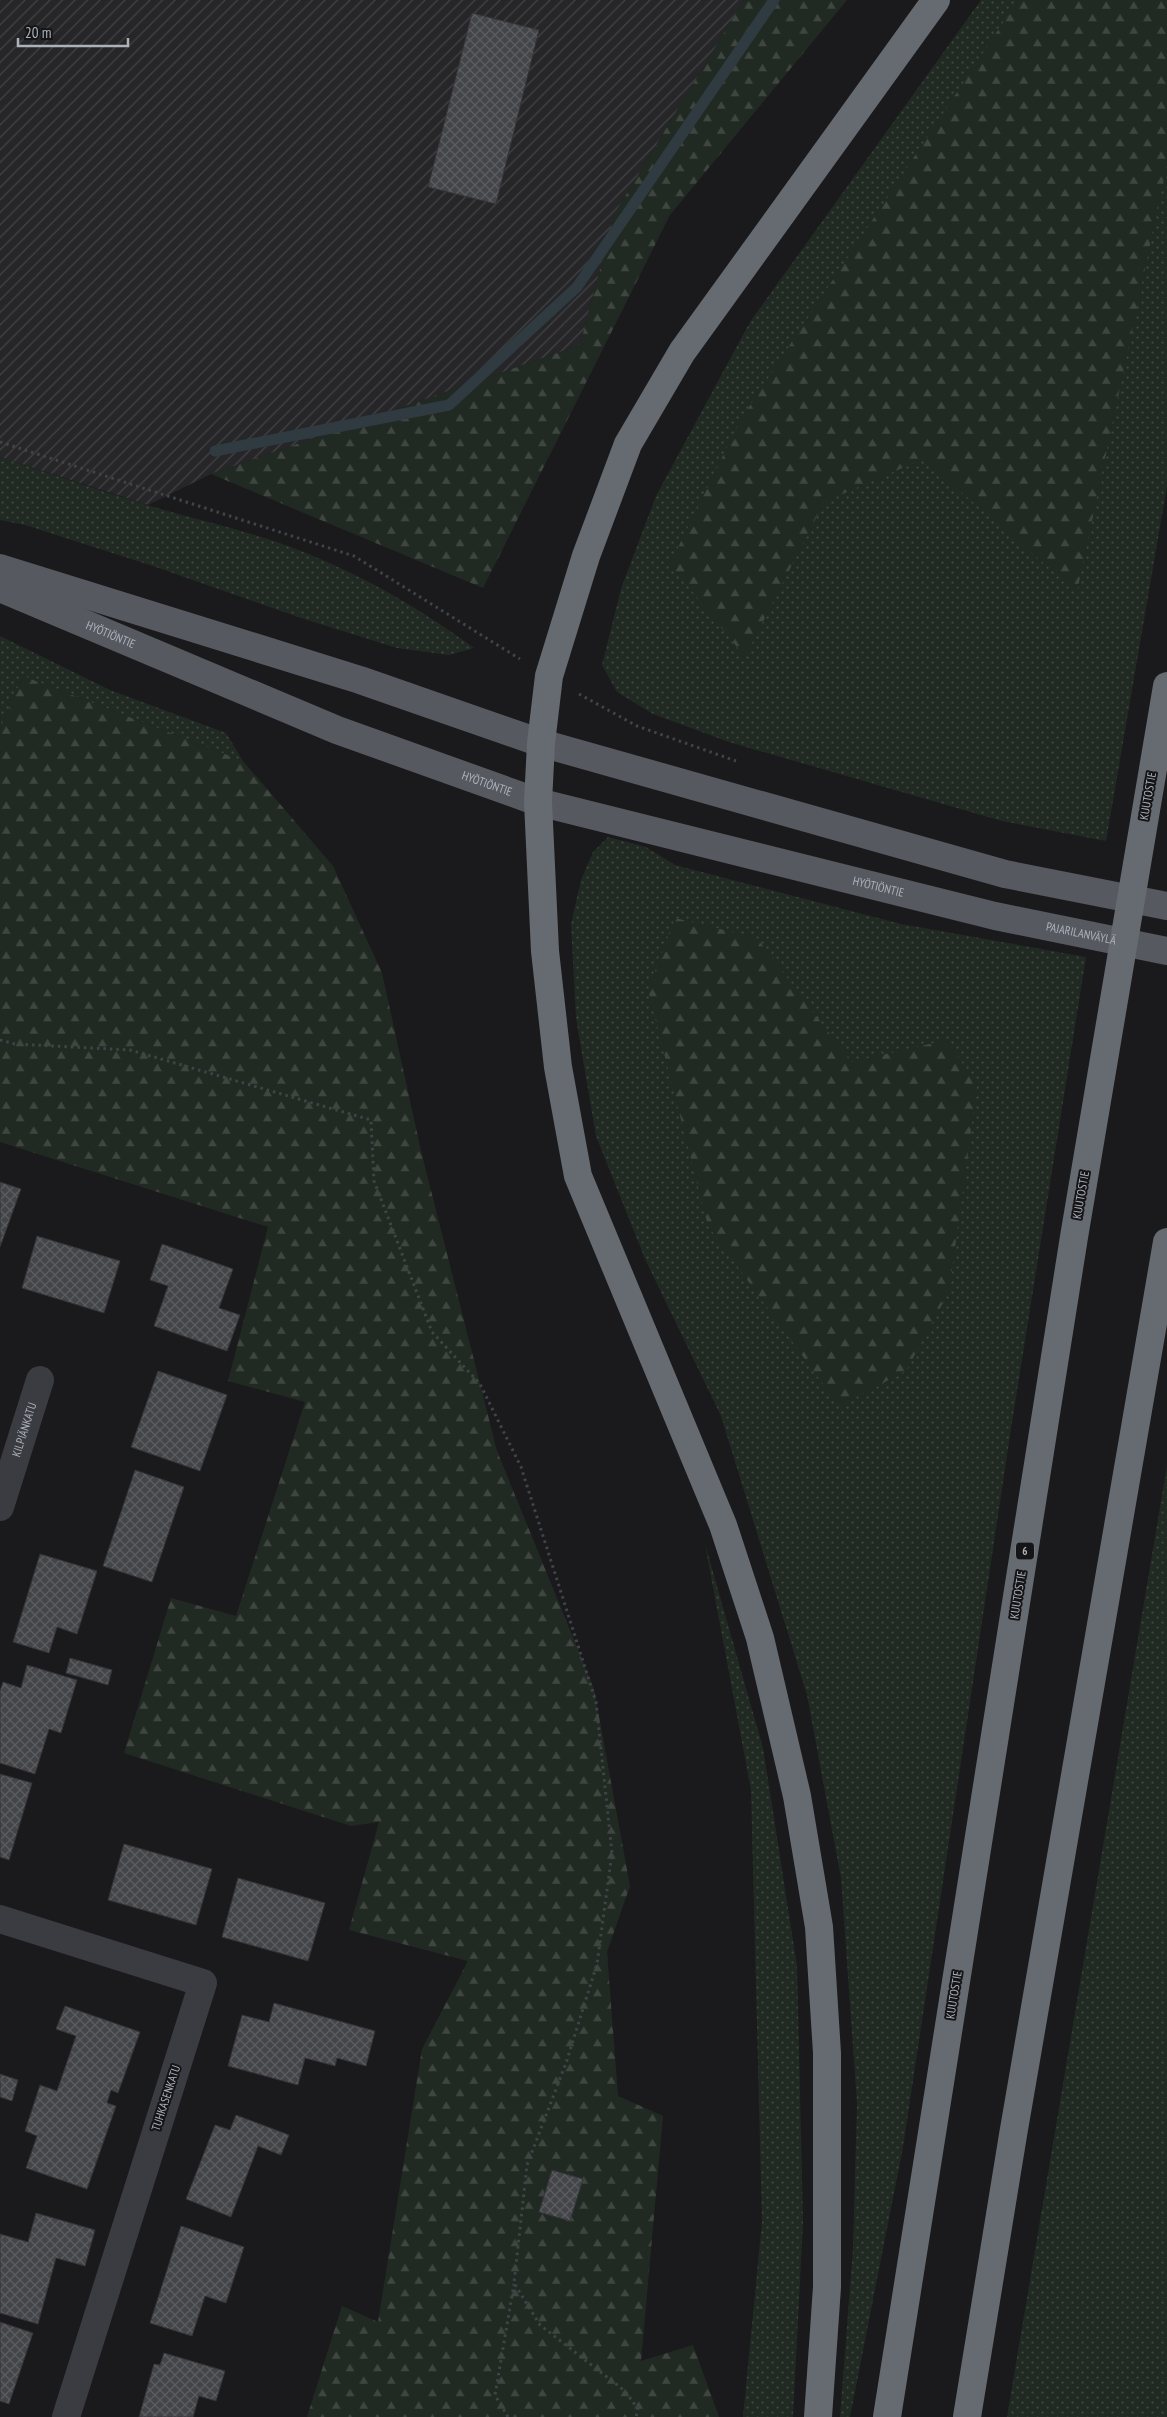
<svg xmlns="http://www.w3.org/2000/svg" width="1167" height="2417" viewBox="0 0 1167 2417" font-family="'PT Sans Narrow',sans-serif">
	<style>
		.industrial { fill: url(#industrial-furrows) }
		.grass { fill: url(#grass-dots) }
		.forest { fill: url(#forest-firs) }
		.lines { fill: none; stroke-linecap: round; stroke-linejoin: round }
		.stream { stroke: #2f3a41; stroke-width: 11 }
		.building { fill: url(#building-cross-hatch); stroke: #343438 }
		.path { stroke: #404348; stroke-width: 3; stroke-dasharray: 2.5 4; stroke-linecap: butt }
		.minor { stroke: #3b3c41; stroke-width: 28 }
		.major { stroke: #565960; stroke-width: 28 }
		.highway { stroke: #666b72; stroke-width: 28 }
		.labels { text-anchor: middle; stroke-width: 4; stroke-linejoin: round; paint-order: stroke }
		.shield { fill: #151517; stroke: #7f838a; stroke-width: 1 }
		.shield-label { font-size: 11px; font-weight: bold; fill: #acb2bc }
		.street-label { font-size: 12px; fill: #acb2bc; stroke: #151517 }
	</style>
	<defs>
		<pattern id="industrial-furrows" width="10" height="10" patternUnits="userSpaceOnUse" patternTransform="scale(1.25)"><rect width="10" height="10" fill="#262629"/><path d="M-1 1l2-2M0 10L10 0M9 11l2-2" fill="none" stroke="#434346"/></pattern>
		<pattern id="grass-dots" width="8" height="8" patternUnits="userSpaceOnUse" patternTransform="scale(1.25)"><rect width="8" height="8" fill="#212a22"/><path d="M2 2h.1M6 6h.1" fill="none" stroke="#3f4640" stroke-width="1.8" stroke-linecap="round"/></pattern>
		<pattern id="forest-firs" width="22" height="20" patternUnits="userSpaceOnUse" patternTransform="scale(1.25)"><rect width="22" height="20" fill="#212a22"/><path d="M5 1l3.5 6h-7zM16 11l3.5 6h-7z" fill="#3f4640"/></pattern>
		<pattern id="building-cross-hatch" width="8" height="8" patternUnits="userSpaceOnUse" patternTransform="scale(1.25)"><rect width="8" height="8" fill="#444549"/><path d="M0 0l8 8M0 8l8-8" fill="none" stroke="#5c5d61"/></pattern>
	</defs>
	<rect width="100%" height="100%" fill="#1a1a1c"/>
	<path class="industrial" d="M0,0H744L615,213L580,345L211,474L148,505L0,457Z"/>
	<g class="grass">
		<path d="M981,0H1167V486L1106,841L1002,821L729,742L653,714L617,692L602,665L621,589L656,496L750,322Z"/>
		<path d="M0,457C49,473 98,490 147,505C200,521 255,532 306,553C366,577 422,610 474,648L449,655L397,648L301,618L153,566L25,525L0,520Z"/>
		<path d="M0,636L110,690L226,733L243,761L23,676L0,729Z"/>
		<path d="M608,837L646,847L675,865L901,924L1086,957L1011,1429L903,2147L850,2417H840L853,2249L857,2103L841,1878L807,1695L721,1416L645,1259L596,1136L576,1018L571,924L581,880L593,852Z"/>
		<path d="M1167,1466V2417H1007Z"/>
		<path d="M705,1544L763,1748L797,1966L803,2222L793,2417H743L762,2222L751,1790Z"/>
	</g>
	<g class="forest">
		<path d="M744,0H847L670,215L483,588L211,474L580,345L615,213Z"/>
		<path d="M1018,0H1167V164L1077,592L923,459L824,502L745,657L670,564L741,419Z"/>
		<path d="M23,676L243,761L333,866L382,973L421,1151L497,1451L594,1689L630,1886L607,1952L618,2096L663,2116L641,2361L693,2345L719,2417H307L342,2306L378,2322L422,2049L468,1961L349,1930L379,1822L351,1826L124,1753L171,1598L236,1616L305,1402L228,1381L268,1227L0,1142V729Z"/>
		<path d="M675,918L757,938L851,1062L947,1040L977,1086L949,1292L906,1371L839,1406L708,1226L648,990Z"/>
	</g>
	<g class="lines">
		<path class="stream" d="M215,451L449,405L577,287L774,0"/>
	</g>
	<g class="building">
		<path d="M472,13L539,30L496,204L428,187Z"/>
		<path d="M0,1182L21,1189L0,1247Z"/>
		<path d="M37,1236L120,1261L104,1313L22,1288Z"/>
		<path d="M162,1244L233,1269L219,1308L240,1315L227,1351L154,1326L168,1286L150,1280Z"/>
		<path d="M158,1371L227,1395L200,1471L131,1447Z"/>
		<path d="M135,1470L184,1487L152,1582L103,1566Z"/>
		<path d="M40,1554L97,1571L77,1634L57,1627L49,1653L13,1642Z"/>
		<path d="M70,1658L112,1670L108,1685L66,1673Z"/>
		<path d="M27,1665L77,1680L61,1733L49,1729L35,1774L0,1763V1691L3,1682L21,1688Z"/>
		<path d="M0,1774L32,1783L9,1860L0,1857Z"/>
		<path d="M124,1844L212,1869L196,1925L108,1900Z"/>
		<path d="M238,1878L325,1903L308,1961L222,1937Z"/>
		<path d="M274,2003L375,2031L366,2066L337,2058L335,2066L305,2058L298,2085L228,2066L242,2015L269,2022Z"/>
		<path d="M65,2006L140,2032L118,2093L111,2090L107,2103L116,2106L87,2189L26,2168L37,2136L25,2131L40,2085L57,2091L76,2036L56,2029Z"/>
		<path d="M0,2074L18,2080L12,2101L0,2097Z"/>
		<path d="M236,2115L289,2135L281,2155L258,2146L231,2217L186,2199L215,2125L230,2130Z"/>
		<path d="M552,2170L583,2179L570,2221L539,2212Z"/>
		<path d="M36,2213L95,2230L85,2266L56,2258L38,2324L0,2313V2234L28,2242Z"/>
		<path d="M181,2226L244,2247L226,2303L205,2296L192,2336L150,2323Z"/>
		<path d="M0,2322L33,2333L9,2404L0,2401Z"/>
		<path d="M164,2353L225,2371L216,2401L199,2396L193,2417H139L154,2364L160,2365Z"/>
	</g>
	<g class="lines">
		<g class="path">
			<path d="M0,442L354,556L520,659"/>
			<path d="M579,694L637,726L736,761"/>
			<path d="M0,1040L15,1044L130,1050L371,1120L374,1181L432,1332L480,1384L521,1467L596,1702L612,1853L597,1964L566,2063L527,2165L514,2283L540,2325L625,2391L638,2409L636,2417"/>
			<path d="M508,2417L495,2395L514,2284"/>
		</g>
		<g class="minor">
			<path id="s1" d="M0,1507L40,1380"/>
			<path d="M0,1919L203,1983L66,2417"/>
		</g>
		<g class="major">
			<path d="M0,568L360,680L541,743L1005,874L1167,906"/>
			<path id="s2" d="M0,588L337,730L538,802L995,916L1167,951"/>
		</g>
		<g class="highway">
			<path d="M818,2417L827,2287V2053L819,1927L797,1796L760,1638L723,1525L578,1176L558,1067L545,951L538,802L541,743L549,676L586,556L628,444L682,352L936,0"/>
			<path d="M887,2417L1074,1237L1167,686"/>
			<path d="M967,2417L1013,2135L1167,1242"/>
		</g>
	</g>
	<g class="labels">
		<rect class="shield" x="1016" y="1542.5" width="18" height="17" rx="4"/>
		<g class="shield-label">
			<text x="1025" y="1555">6</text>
		</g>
		<g class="street-label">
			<text dy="4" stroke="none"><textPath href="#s2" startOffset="120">HYÖTIÖNTIE</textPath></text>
			<text dy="4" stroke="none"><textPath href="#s2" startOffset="525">HYÖTIÖNTIE</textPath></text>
			<text transform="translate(1148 796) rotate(-80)" y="4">KUUTOSTIE</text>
			<text dy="4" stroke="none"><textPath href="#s2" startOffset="930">HYÖTIÖNTIE</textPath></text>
			<text dy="4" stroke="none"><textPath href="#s2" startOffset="1138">PAJARILANVÄYLÄ</textPath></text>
			<text transform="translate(1081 1195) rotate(-80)" y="4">KUUTOSTIE</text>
			<text dy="4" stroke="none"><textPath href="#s1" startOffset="81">KILPIÄNKATU</textPath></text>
			<text transform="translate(1018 1595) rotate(-81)" y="4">KUUTOSTIE</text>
			<text transform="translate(954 1995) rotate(-81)" y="4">KUUTOSTIE</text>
			<text transform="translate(166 2098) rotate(-72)" y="4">TUHKASENKATU</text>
		</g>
	</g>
	<path d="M18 38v8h110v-8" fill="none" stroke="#acb2bc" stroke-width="2.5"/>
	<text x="25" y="38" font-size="15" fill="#acb2bc" stroke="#151517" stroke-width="4" paint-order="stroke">20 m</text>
</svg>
